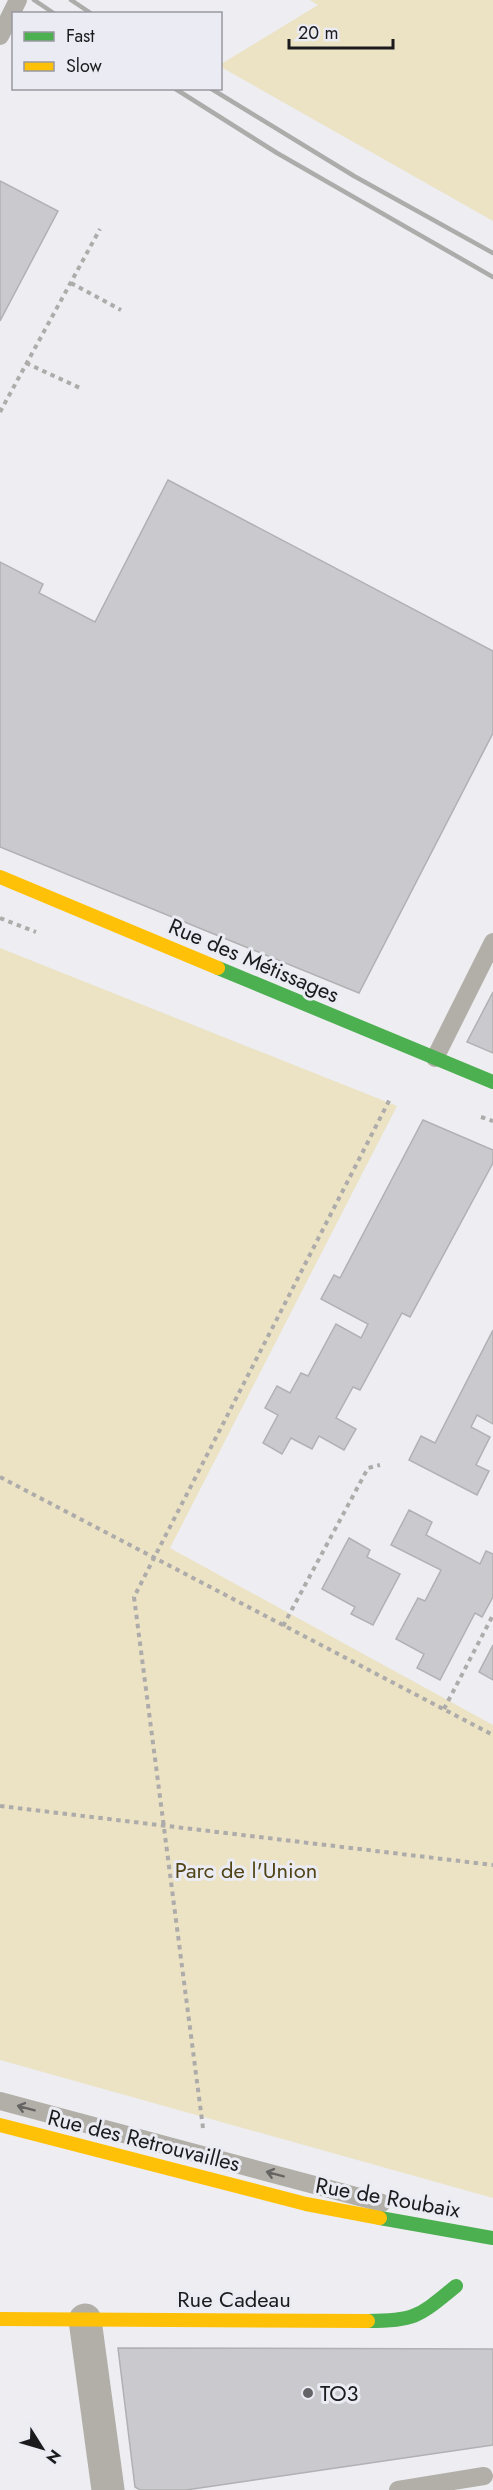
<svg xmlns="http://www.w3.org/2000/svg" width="493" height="2490" viewBox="0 0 493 2490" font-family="Jost,sans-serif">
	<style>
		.green { fill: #ece3c5 }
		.building { fill: #cacace; stroke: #b1b1b4; stroke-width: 1.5 }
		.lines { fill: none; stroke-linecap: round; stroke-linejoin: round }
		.path { stroke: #aeacaa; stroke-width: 4; stroke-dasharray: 4.5 4.5; stroke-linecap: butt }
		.lane { stroke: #b2afa8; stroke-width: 18 }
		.street { stroke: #b2afa8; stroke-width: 33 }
		.fast { stroke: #4caf50; stroke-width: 14 }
		.slow { stroke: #ffc107; stroke-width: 14 }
		.rail { stroke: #acacab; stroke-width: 4.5 }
		.oneway { stroke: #666563 }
		.poi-dot { fill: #646468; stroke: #ebebf4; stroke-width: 2 }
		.labels { text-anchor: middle; stroke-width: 6; stroke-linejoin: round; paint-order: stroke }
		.street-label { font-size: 22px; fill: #1b1b1e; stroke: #ebebf4 }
		.park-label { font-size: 22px; fill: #514517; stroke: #ebebf4 }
		.poi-label { font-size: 22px; fill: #1b1b1e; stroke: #ebebf4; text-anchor: start }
	</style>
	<rect width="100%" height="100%" fill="#ededf2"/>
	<g class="green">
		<path d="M310,0H493V221L221,67V64L318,5Z"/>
		<path d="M0,948L397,1106L170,1548L493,1725V2198L0,2060Z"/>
	</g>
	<g class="building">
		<path d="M0,181L58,211L0,321Z"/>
		<path d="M168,480L493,651V733L359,993L0,847V562L43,584L39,593L95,622Z"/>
		<path d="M493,992V1053L467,1042Z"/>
		<path d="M423,1120L493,1150V1163L410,1317L402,1313L360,1390L353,1387L336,1418L356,1429L344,1450L319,1436L312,1449L291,1438L282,1454L263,1443L278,1415L265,1408L277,1386L290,1393L301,1373L308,1376L336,1324L361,1338L368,1324L321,1299L334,1275L340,1278Z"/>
		<path d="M493,1330V1424L477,1415L471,1427L490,1437L476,1465L489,1471L477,1495L409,1460L421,1436L435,1443Z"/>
		<path d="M409,1510L432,1522L426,1535L480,1564L486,1551L493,1554V1597L482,1617L475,1613L440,1680L417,1668L424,1654L396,1639L418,1598L425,1601L441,1570L391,1545Z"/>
		<path d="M349,1538L370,1550L367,1557L400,1574L373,1625L351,1614L355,1607L322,1589Z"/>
		<path d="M493,1645V1680L479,1672Z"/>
		<path d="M118,2348L493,2349V2445L186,2490H140L135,2487Z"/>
	</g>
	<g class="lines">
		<g class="path">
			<path d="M71,283L121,310"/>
			<path d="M26,363L80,388"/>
			<path d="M0,412L100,229"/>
			<path d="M0,918L36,932"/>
			<path d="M481,1117L493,1121"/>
			<path d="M0,1477L493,1735"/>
			<path d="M283,1626L368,1468L380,1465"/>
			<path d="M444,1709L493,1615"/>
			<path d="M0,1806L493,1865"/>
			<path d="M203,2128L134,1597L391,1097"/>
		</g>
		<g class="lane">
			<path d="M0,36L18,0"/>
			<path d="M435,1058L493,942"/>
			<path d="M0,2101L382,2203"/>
			<path d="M398,2490L484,2476"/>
		</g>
		<path class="street" d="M85,2320L108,2490"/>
		<g class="fast">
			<path d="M218,968L493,1082"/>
			<path d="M380,2218L493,2238"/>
			<path d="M368,2321C416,2321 419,2316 456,2286"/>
		</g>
		<g class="slow">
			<path d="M0,877L218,968"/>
			<path d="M0,2125L306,2204L380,2218"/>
			<path d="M0,2319L368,2321"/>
		</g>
		<g class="rail">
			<path d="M34,0L55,14"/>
			<path d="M71,0L92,14"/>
			<path d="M174,88L277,153L493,277"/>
			<path d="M210,88L354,176L493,253"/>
		</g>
	</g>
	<defs><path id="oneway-shaft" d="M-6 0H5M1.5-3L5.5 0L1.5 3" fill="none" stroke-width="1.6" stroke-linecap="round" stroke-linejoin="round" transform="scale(1.5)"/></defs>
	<g class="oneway">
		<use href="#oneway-shaft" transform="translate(26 2108) rotate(-165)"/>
		<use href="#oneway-shaft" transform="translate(275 2174) rotate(-165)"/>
	</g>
	<circle class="poi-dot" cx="308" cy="2393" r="6"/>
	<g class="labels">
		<g class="street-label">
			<text transform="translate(254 960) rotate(23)" y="8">Rue des Métissages</text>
			<text transform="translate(144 2140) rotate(14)" y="8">Rue des Retrouvailles</text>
			<text transform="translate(388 2197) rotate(10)" y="8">Rue de Roubaix</text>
			<text x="234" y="2307">Rue Cadeau</text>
		</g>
		<g class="park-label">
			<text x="246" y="1878">Parc de l'Union</text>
		</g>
		<g class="poi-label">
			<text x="320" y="2401">TO3</text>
		</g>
	</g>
	<rect x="12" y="12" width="210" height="78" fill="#ebebf4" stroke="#98989e" stroke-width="1.5"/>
	<rect x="24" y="32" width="30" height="9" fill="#4caf50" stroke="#98989e" stroke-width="1.5"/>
	<text x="66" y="42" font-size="18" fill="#1b1b1e">Fast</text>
	<rect x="24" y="62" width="30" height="9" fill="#ffc107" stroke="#98989e" stroke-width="1.5"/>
	<text x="66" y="72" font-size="18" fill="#1b1b1e">Slow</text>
	<g transform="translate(42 2448) rotate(127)" stroke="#ebebf4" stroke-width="4.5" paint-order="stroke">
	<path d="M0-4.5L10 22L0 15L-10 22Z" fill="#1b1b1e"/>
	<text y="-9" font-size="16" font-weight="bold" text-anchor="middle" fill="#1b1b1e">N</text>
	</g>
	<path d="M289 39v9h104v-9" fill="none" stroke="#1b1b1e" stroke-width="3"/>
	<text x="298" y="39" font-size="18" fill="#1b1b1e" stroke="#ebebf4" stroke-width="4.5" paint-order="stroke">20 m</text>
</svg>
